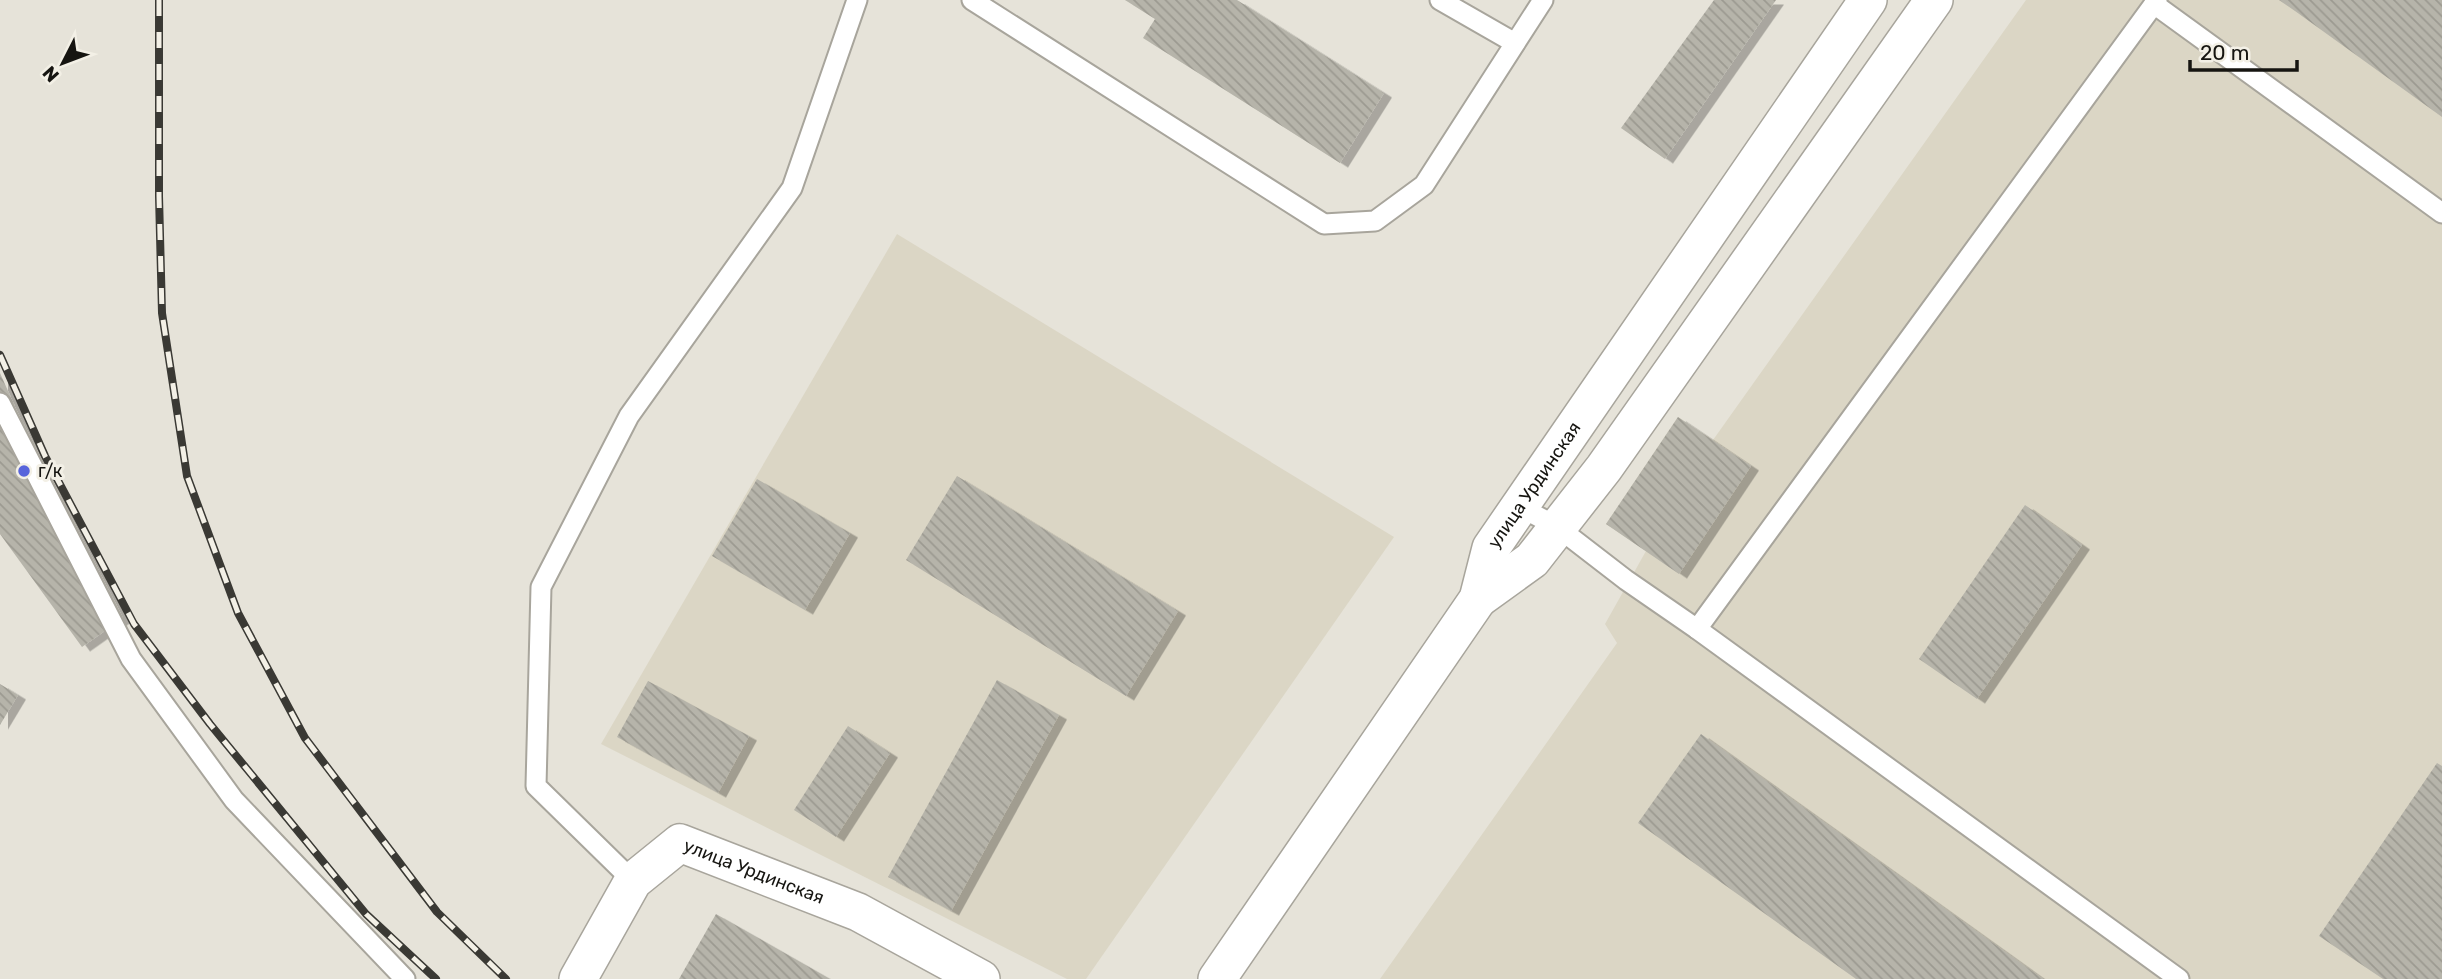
<svg xmlns="http://www.w3.org/2000/svg" width="2442" height="979" viewBox="0 0 2442 979" font-family="Rubik,sans-serif">
	<style>
		.built { fill: #dbd6c5 }
		.building { fill: url(#building-back-hatch); filter: url(#shadow) }
		.lines { fill: none; stroke-linecap: round; stroke-linejoin: round }
		.service-casing { stroke: #a8a59c; stroke-width: 23 }
		.minor-casing { stroke: #a8a59c; stroke-width: 40 }
		.service { stroke: #fff; stroke-width: 19 }
		.minor { stroke: #fff; stroke-width: 37 }
		.rail-casing { stroke: #3a3934; stroke-width: 8 }
		.rail { stroke: #f3f0e6; stroke-width: 5; stroke-dasharray: 16; stroke-linecap: butt }
		.poi-dot { fill: #5764db; stroke: #f3f0e6; stroke-width: 2.5 }
		.labels { text-anchor: middle; stroke-width: 6; stroke-linejoin: round; paint-order: stroke }
		.poi-label { font-size: 18px; fill: #161511; stroke: #f3f0e6; text-anchor: start }
		.street-label { font-size: 18px; fill: #161511; stroke: #f3f0e6 }
	</style>
	<defs>
		<pattern id="building-back-hatch" width="6" height="6" patternUnits="userSpaceOnUse" patternTransform="scale(1.75)"><rect width="6" height="6" fill="#b6b4aa"/><path d="M-1 5l2 2M0 0l6 6M5-1l2 2" fill="none" stroke="#9c9a91"/></pattern>
		<filter id="shadow"><feDropShadow dx="8" dy="4.5" stdDeviation="0" flood-color="#0004"/></filter>
	</defs>
	<rect width="100%" height="100%" fill="#e6e3d9"/>
	<g class="built">
		<path d="M2026,0H2442V979H1380L1617,643L1605,624L1646,551L1606,524L1678,417L1713,440Z"/>
		<path d="M897,234L1394,537L1086,979H1067L601,744Z"/>
	</g>
	<g class="building">
		<path d="M1125,0H1237L1384,93L1340,163L1143,38L1155,19Z"/>
		<path d="M1714,0H1776L1665,159L1621,128Z"/>
		<path d="M2279,0H2442V117L2295,11Z"/>
		<path d="M0,373L16,409L123,618L82,647L0,534Z"/>
		<path d="M1678,417L1751,466L1679,574L1606,524Z"/>
		<path d="M957,476L1178,611L1126,696L906,560Z"/>
		<path d="M757,479L850,533L805,610L712,556Z"/>
		<path d="M2025,505L2082,545L1977,699L1919,659Z"/>
		<path d="M997,680L1059,715L951,911L888,877Z"/>
		<path d="M648,681L749,736L718,793L617,737Z"/>
		<path d="M0,684L18,695L0,725Z"/>
		<path d="M848,726L890,753L836,837L794,810Z"/>
		<path d="M1701,734L2043,979H1856L1638,823Z"/>
		<path d="M2437,763L2442,766V979H2383L2319,936Z"/>
		<path d="M716,914L830,979H679Z"/>
	</g>
	<g class="lines">
		<defs>
			<g id="service">
				<path d="M972,0L1324,224L1375,221L1424,185L1543,0"/>
				<path d="M1440,0L1515,43"/>
				<path d="M2154,4L2442,213"/>
				<path d="M0,403L131,659L234,800L405,979"/>
				<path d="M1520,507L1556,526L1626,580L1697,629L2157,0"/>
				<path d="M1697,629L2179,979"/>
				<path d="M633,881L536,786L541,587L629,416L792,188L857,0"/>
			</g>
			<g id="minor">
				<path d="M1478,599L1532,560L1604,468L1934,0"/>
				<path id="s1" d="M578,979L633,881L680,843L858,912L981,979"/>
				<path id="s2" d="M1217,979L1478,599L1491,548L1868,0"/>
			</g>
		</defs>
		<use href="#service" class="service-casing"/>
		<use href="#minor" class="minor-casing"/>
		<use href="#service" class="service"/>
		<use href="#minor" class="minor"/>
		<defs>
			<g id="rail">
				<path d="M159,0V196L162,313L187,476L238,613L305,738L437,912L506,979"/>
				<path d="M0,355L45,456L134,624L210,724L366,914L436,979"/>
			</g>
		</defs>
		<use href="#rail" class="rail-casing"/>
		<use href="#rail" class="rail"/>
	</g>
	<circle class="poi-dot" cx="24" cy="471" r="7"/>
	<g class="labels">
		<g class="poi-label">
			<text x="38" y="477">г/к</text>
		</g>
		<g class="street-label">
			<text dy="6" stroke="none"><textPath href="#s2" startOffset="590">улица Урдинская</textPath></text>
			<text dy="6" stroke="none"><textPath href="#s1" startOffset="252">улица Урдинская</textPath></text>
		</g>
	</g>
	<g transform="translate(63 63) rotate(228)" stroke="#f3f0e6" stroke-width="5" paint-order="stroke">
	<path d="M0-5L12 26L0 18L-12 26Z" fill="#161511"/>
	<text y="-10" font-size="19" font-weight="bold" text-anchor="middle" fill="#161511">N</text>
	</g>
	<path d="M2190 60v10h107v-10" fill="none" stroke="#161511" stroke-width="3.5"/>
	<text x="2200" y="60" font-size="21" fill="#161511" stroke="#f3f0e6" stroke-width="5" paint-order="stroke">20 m</text>
</svg>
